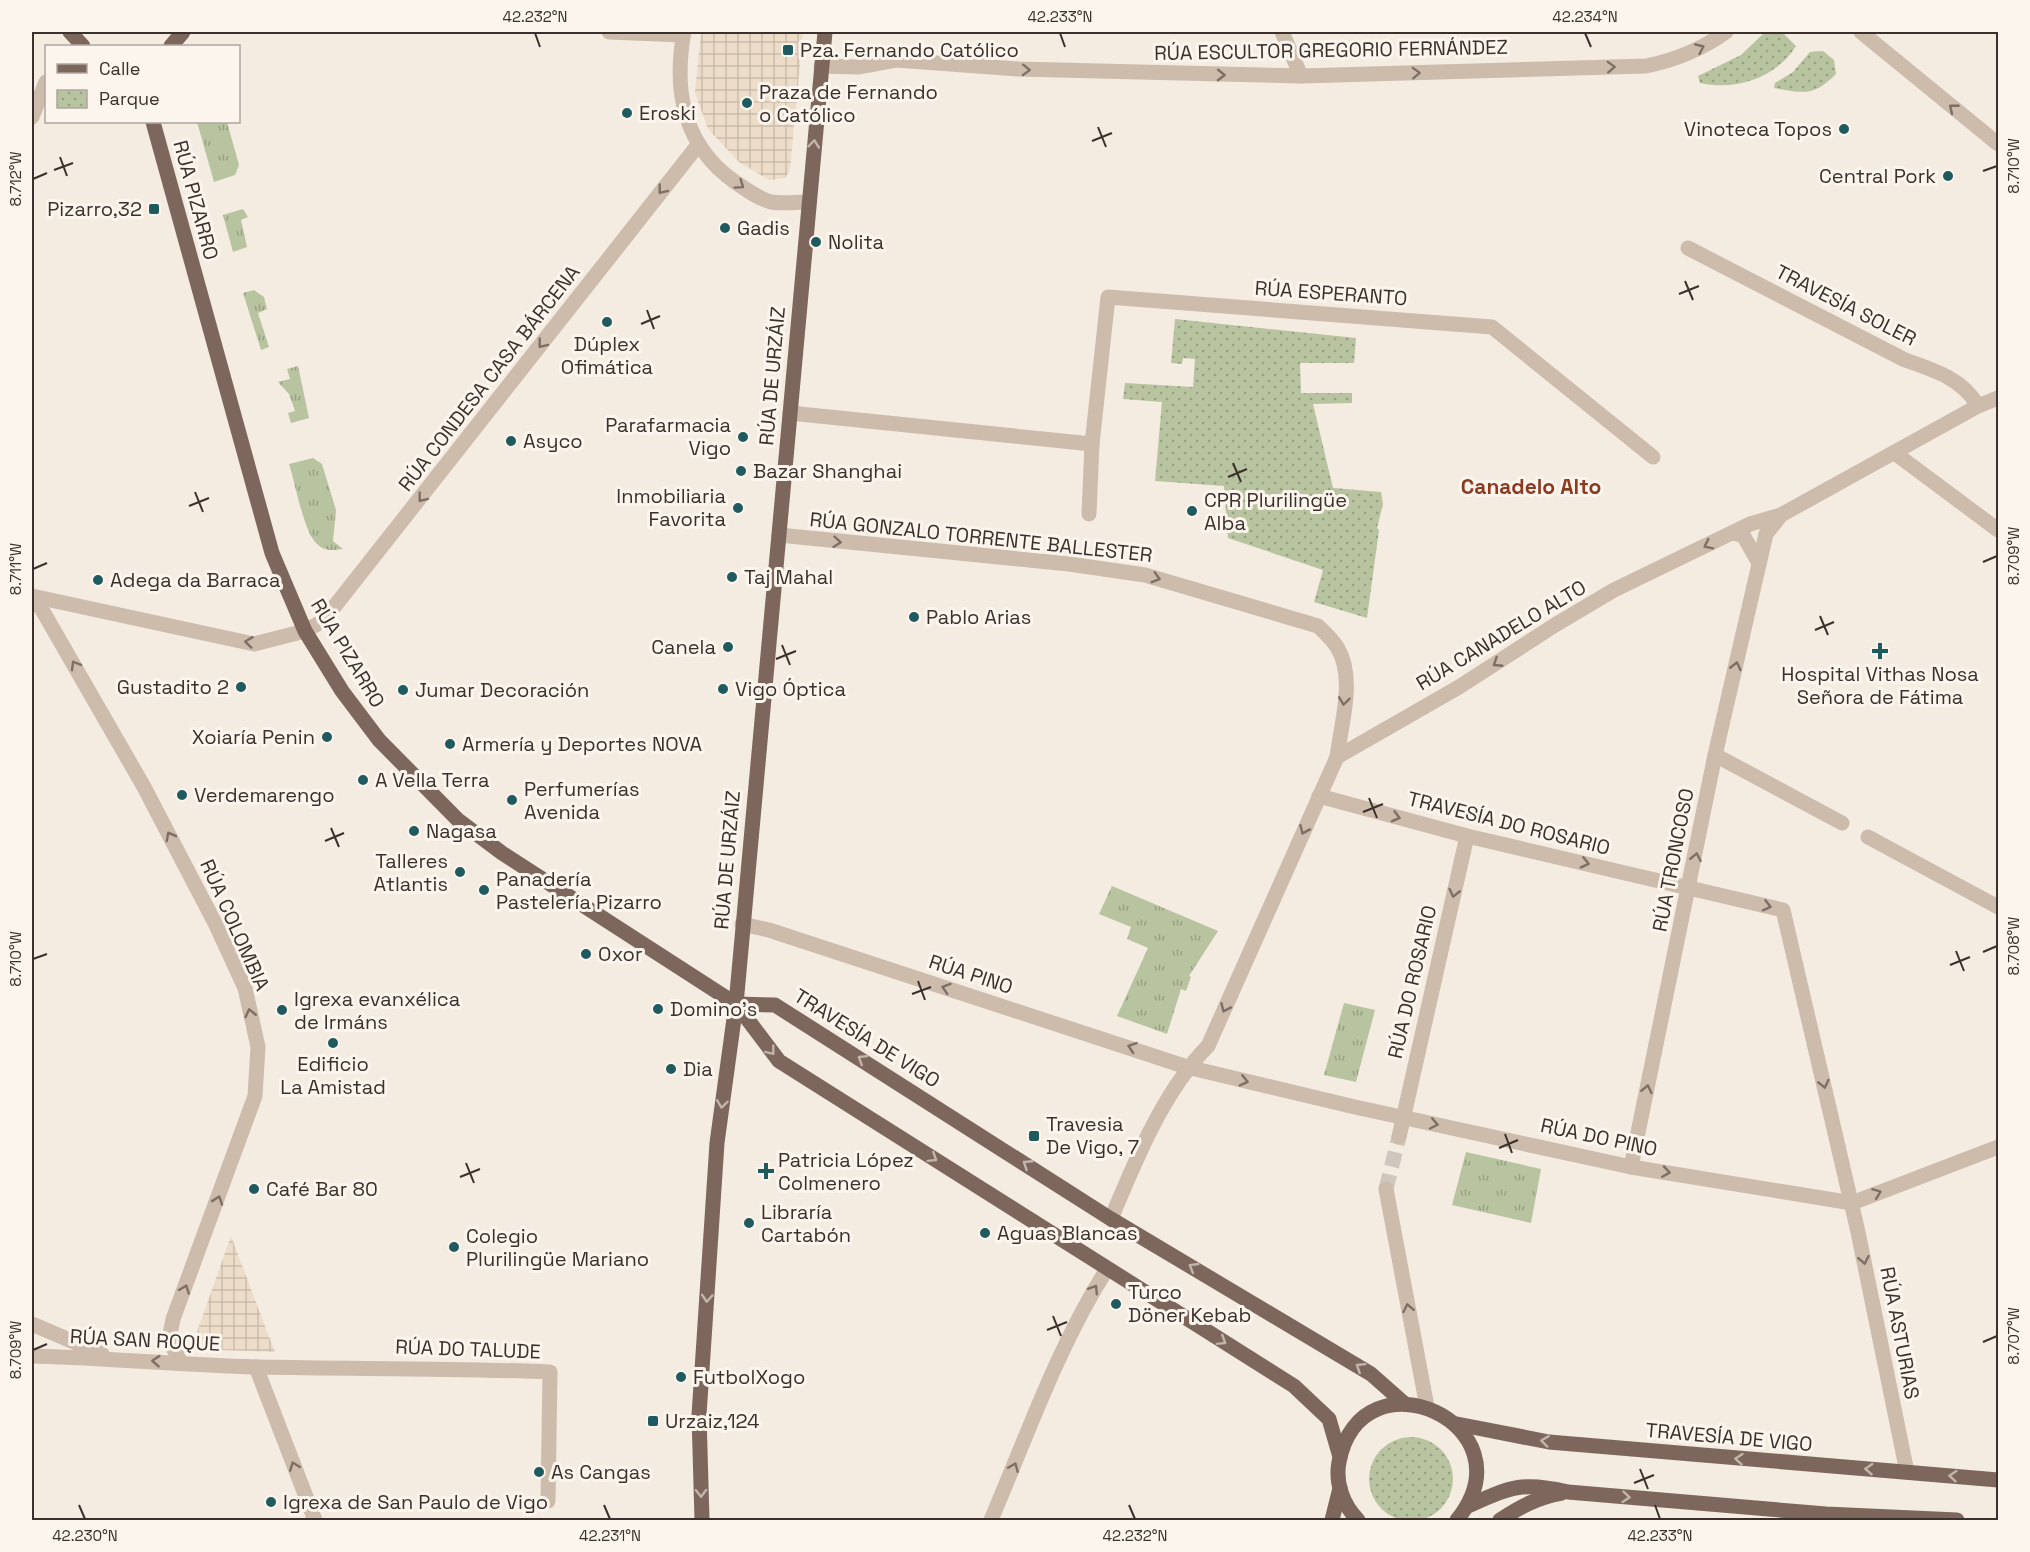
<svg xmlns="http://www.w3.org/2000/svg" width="2030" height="1552" font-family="'Space Grotesk',sans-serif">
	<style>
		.grass { fill: url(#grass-tufts) }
		.park { fill: url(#park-dots) }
		.plaza { fill: url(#plaza-grid) }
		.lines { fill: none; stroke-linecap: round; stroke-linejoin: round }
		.minor-tunnel { stroke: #cfc6bd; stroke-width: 15; stroke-dasharray: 15 8; stroke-linecap: butt }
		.minor { stroke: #cdbbac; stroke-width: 15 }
		.major { stroke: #7d675c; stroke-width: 15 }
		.oneway { stroke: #7d6f65 }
		.oneway2 { stroke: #c2b5ac }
		.ticks { fill: none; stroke: #3b302b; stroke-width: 2 }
		.poi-dot { fill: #1f5a5e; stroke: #fbf5ee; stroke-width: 2 }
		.labels { text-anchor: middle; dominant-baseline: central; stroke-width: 6; stroke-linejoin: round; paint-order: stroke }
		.poi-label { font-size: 20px; fill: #3b302b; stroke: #fbf5ee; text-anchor: start }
		.street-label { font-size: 20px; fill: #3b302b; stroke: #fbf5ee }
		.neighbourhood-label { font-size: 21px; font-weight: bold; fill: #8c3b22; stroke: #fbf5ee }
		.neatline { fill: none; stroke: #3b302b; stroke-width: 2 }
		.ticks-label { font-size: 15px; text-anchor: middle; fill: #3b302b }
	</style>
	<defs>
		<pattern id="grass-tufts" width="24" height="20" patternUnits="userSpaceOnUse" patternTransform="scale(1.5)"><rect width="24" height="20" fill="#b8c4a0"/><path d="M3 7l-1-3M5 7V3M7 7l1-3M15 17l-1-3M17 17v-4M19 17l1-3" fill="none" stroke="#97a083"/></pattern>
		<pattern id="park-dots" width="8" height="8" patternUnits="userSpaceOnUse" patternTransform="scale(1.5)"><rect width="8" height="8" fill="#b8c4a0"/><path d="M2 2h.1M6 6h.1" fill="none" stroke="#97a083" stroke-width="1.8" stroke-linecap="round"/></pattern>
		<pattern id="plaza-grid" width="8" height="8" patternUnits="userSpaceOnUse" patternTransform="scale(1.5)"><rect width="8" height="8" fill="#ecdcc8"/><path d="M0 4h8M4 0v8" fill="none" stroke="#cbbdac"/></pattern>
	</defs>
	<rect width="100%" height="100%" fill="#f4ebe1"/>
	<g class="grass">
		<polygon points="197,122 227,122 239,165 235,175 214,182"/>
		<polygon points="243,209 248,217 241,220 247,247 233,252 223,215"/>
		<polygon points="254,290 264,297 267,309 258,313 269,347 261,350 243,293"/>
		<polygon points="298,366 309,418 291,423 288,413 295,411 289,394 278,382 290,379 287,369"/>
		<path d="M313,458L322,464L336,510L333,541L343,549C333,550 325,552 317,544C304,533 295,482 289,464Z"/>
		<polygon points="1112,886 1218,931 1189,976 1191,977 1186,991 1181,989 1167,1034 1117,1016 1148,948 1127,939 1131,927 1099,914"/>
		<polygon points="1344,1003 1375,1010 1356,1082 1324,1075"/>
		<polygon points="1466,1152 1541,1169 1531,1223 1452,1205"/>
	</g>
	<g class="park">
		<path d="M1765,32H1782L1796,46C1776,78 1736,91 1700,83L1698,76L1741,55Z"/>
		<path d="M1823,51L1834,60L1836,74C1813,97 1805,93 1774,88L1775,83L1793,72L1810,52Z"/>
		<polygon points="1175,319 1356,338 1354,363 1300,363 1301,393 1352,393 1352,403 1313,404 1333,488 1381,492 1383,504 1377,528 1379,530 1367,618 1314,602 1323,570 1228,538 1224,486 1155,481 1162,402 1123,399 1125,383 1193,387 1195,359 1183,358 1182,364 1171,363"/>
		<circle cx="1411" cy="1479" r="42"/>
	</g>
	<g class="plaza">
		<polygon points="701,32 803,32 790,170 785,178 769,180 739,162 708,129 695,93"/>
		<polygon points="231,1236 271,1342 275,1352 191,1349"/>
	</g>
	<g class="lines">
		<polyline class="minor-tunnel" points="1386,1189 1399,1137"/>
		<g class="minor">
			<polyline points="609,32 683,35"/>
			<path d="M684,32C673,91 684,146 735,182C747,190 757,198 771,202C783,204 796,202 808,202"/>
			<polyline points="1282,32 1301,76"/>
			<polyline points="1861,32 1998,144"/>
			<path d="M821,66L858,67L896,60L1018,69L1301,76L1646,66C1676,60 1702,49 1726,32"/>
			<polyline points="32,117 46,82"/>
			<path d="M1688,248L1905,360C1934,370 1963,379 1978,406"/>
			<polyline points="790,413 1092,444"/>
			<polyline points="1896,454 1998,530"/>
			<polyline points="1089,514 1092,444 1108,297 1492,327 1653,457"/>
			<polyline points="1732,533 1743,535 1759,563"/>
			<path d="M779,535L1069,564L1145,575L1318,626C1324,632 1332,639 1337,647C1356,677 1341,724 1337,757"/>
			<polyline points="32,596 254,644 305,631 323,621 698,145"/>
			<polyline points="32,600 41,608 144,787 216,925 245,988 258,1047 255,1096 173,1319 169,1340 181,1363"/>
			<polyline points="1715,755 1842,823"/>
			<polyline points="1319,796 1467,836 1783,910 1858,1232 1907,1472"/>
			<polyline points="1868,837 1998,907"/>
			<polyline points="742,924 769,930 1187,1067 1355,1107 1631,1167 1852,1203 1998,1147"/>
			<polyline points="1399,1137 1467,836"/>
			<polyline points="1631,1167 1715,755 1766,534 1781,515"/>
			<polyline points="1386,1189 1427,1407"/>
			<path d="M1111,1219C1135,1161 1164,1090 1208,1046L1337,757L1459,687L1555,625L1614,590L1750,524L1781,515L1978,406L1998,398"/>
			<polyline points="32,1324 102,1354"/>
			<path d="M32,1356C107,1358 183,1365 259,1367C356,1369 453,1368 550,1372L548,1501"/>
			<polyline points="256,1367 315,1520"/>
			<path d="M991,1520C1027,1436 1058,1346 1107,1269"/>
		</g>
		<g class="major">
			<polyline points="70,32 83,46"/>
			<polyline points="171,46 183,32"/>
			<polyline points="153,122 272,553 305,631 342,691 379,740 458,820 502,853 736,1004 779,1061 1294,1386 1329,1419 1340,1457"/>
			<polyline points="736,1004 775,1005 1111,1219 1371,1374 1405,1404"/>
			<polyline points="1457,1424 1549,1442 1998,1480"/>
			<path d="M1468,1506C1511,1487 1522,1481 1568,1492L1826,1514L1957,1520"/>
			<polyline points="702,1520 699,1415 717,1143 736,1004 825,32"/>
			<polyline points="1332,1520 1340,1488"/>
			<path d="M1358,1520C1343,1505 1335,1483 1339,1462C1361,1347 1534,1424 1457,1520"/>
			<path d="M1500,1520C1520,1507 1538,1497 1562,1493"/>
		</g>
	</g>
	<defs><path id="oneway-chevron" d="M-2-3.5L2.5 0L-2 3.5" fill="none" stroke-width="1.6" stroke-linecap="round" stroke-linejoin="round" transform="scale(1.5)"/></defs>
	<g class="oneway">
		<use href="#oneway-chevron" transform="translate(1700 48) rotate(-24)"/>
		<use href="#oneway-chevron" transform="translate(1611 67) rotate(-2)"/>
		<use href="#oneway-chevron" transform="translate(1026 70) rotate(2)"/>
		<use href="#oneway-chevron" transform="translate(1416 73) rotate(-2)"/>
		<use href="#oneway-chevron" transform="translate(1221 75) rotate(1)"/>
		<use href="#oneway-chevron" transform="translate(1953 108) rotate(-141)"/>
		<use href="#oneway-chevron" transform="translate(740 185) rotate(35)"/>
		<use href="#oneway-chevron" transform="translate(662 190) rotate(128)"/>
		<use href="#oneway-chevron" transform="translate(542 344) rotate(128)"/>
		<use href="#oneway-chevron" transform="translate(422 498) rotate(128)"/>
		<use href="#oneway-chevron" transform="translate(837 542) rotate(5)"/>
		<use href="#oneway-chevron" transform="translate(1708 545) rotate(154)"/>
		<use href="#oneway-chevron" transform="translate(1156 578) rotate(16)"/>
		<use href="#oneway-chevron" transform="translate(249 642) rotate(-173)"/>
		<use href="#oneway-chevron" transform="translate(1497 663) rotate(147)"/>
		<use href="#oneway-chevron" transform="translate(75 665) rotate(-120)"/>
		<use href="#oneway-chevron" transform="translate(1736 666) rotate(-77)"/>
		<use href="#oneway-chevron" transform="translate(1344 701) rotate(97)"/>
		<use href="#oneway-chevron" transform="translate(1396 817) rotate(15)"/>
		<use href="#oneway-chevron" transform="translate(1304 830) rotate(114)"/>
		<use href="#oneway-chevron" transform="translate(170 836) rotate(-118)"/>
		<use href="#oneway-chevron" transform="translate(1696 857) rotate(-79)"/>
		<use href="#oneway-chevron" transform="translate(1585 863) rotate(13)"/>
		<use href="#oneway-chevron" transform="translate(1454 893) rotate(103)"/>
		<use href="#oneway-chevron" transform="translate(1767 906) rotate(14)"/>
		<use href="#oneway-chevron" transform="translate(946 988) rotate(-162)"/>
		<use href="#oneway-chevron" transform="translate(1225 1008) rotate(114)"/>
		<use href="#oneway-chevron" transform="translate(250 1013) rotate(-103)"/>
		<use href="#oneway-chevron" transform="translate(1132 1047) rotate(-161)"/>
		<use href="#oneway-chevron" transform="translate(1244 1081) rotate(13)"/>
		<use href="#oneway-chevron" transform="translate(1824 1084) rotate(77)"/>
		<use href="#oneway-chevron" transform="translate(1647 1089) rotate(-78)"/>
		<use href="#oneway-chevron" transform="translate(1434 1124) rotate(12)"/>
		<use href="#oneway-chevron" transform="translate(1666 1172) rotate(9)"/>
		<use href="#oneway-chevron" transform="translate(1877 1193) rotate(-21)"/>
		<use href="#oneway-chevron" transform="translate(218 1200) rotate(-71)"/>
		<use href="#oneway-chevron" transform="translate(1864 1260) rotate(79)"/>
		<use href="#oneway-chevron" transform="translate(185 1289) rotate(-69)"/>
		<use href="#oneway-chevron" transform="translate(1094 1289) rotate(-58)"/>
		<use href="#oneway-chevron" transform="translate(1408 1308) rotate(-101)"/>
		<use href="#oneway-chevron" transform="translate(156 1361) rotate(-176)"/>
		<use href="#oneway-chevron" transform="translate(294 1466) rotate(-111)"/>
		<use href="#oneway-chevron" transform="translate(1014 1467) rotate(-67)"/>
	</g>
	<g class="oneway2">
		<use href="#oneway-chevron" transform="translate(814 144) rotate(-84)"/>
		<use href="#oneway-chevron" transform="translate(771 1051) rotate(52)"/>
		<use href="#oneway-chevron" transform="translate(862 1059) rotate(-148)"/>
		<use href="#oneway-chevron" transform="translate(722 1104) rotate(98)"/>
		<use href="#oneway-chevron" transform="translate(933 1158) rotate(32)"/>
		<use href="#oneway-chevron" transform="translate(1027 1164) rotate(-147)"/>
		<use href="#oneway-chevron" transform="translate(1193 1267) rotate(-149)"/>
		<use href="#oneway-chevron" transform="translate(707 1298) rotate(94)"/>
		<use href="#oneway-chevron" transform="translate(1222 1341) rotate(32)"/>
		<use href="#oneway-chevron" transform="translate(1360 1367) rotate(-148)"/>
		<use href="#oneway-chevron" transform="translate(1545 1441) rotate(-173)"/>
		<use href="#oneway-chevron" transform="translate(1739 1459) rotate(-175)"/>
		<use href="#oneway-chevron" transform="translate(1869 1469) rotate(-176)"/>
		<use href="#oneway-chevron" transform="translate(1953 1476) rotate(-175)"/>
		<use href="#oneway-chevron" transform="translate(701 1493) rotate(89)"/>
		<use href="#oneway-chevron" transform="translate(1626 1497) rotate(5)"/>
	</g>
	<path class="ticks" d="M535,33L540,47M1060,33L1065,47M1585,33L1591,47M1098,127L1106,147M1092,141L1112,133M60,157L67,176M54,170L73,163M1983,171L1997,166M33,179L47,173M1685,281L1693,300M1679,294L1699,286M647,310L654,329M641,324L660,316M1233,463L1241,482M1228,477L1247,469M195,492L203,512M189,506L209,498M1983,562L1997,556M33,569L47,563M1820,616L1828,635M1815,630L1834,622M782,645L790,665M776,659L796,651M1369,798L1377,818M1363,812L1383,804M331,828L339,847M325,841L344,833M1956,951L1964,971M1983,952L1997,946M33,959L47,954M1950,965L1970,957M918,981L925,1000M912,994L931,987M1505,1134L1512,1153M1499,1148L1518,1140M466,1163L474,1183M460,1177L480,1169M1053,1316L1061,1336M1047,1330L1067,1322M1983,1342L1997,1336M33,1350L47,1344M1640,1469L1648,1489M1634,1483L1654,1475M79,1505L85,1519M604,1505L610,1519M1129,1505L1135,1519M1655,1505L1660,1519"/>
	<g class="poi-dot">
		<rect x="782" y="44" width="12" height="12" rx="3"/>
		<circle cx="747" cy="103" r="6"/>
		<circle cx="627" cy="113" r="6"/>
		<circle cx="1844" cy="129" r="6"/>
		<circle cx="1948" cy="176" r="6"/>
		<rect x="148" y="203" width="12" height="12" rx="3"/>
		<circle cx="725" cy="228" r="6"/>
		<circle cx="816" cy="242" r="6"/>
		<circle cx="607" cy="322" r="6"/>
		<circle cx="743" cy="437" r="6"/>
		<circle cx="511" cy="441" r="6"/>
		<circle cx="741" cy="471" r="6"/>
		<circle cx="738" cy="508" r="6"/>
		<circle cx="1192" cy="511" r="6"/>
		<circle cx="732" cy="577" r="6"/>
		<circle cx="98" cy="580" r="6"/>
		<circle cx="914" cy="617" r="6"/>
		<circle cx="728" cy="647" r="6"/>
		<path d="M1877 642h6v6h6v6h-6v6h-6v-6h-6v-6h6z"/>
		<circle cx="241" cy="687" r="6"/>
		<circle cx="723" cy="689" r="6"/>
		<circle cx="403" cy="690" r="6"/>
		<circle cx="327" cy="737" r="6"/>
		<circle cx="450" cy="744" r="6"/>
		<circle cx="363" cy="780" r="6"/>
		<circle cx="182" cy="795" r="6"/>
		<circle cx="512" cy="800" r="6"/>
		<circle cx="414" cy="831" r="6"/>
		<circle cx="460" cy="872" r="6"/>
		<circle cx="484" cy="890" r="6"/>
		<circle cx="586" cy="954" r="6"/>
		<circle cx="658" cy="1009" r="6"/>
		<circle cx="282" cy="1010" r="6"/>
		<circle cx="333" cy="1043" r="6"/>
		<circle cx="671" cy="1069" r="6"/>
		<rect x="1028" y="1130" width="12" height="12" rx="3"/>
		<path d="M763 1162h6v6h6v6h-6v6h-6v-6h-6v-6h6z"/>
		<circle cx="254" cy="1189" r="6"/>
		<circle cx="749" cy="1223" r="6"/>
		<circle cx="985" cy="1233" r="6"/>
		<circle cx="454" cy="1247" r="6"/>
		<circle cx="1116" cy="1304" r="6"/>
		<circle cx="681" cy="1377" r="6"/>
		<rect x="647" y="1415" width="12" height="12" rx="3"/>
		<circle cx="539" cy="1472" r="6"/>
		<circle cx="271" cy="1502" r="6"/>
	</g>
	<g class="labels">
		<g class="poi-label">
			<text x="800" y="50">Pza. Fernando Católico</text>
			<text x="759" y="92">Praza de Fernando<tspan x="759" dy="23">o Católico</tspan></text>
			<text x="639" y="113">Eroski</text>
			<text x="1832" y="129" text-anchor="end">Vinoteca Topos</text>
			<text x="1936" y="176" text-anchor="end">Central Pork</text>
			<text x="142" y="209" text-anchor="end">Pizarro,32</text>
			<text x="737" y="228">Gadis</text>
			<text x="828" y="242">Nolita</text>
			<text x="607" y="344" text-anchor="middle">Dúplex<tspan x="607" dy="23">Ofimática</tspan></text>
			<text x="731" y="425" text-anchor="end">Parafarmacia<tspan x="731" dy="23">Vigo</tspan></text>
			<text x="523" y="441">Asyco</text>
			<text x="753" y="471">Bazar Shanghai</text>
			<text x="726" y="496" text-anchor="end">Inmobiliaria<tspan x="726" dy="23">Favorita</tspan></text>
			<text x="1204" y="500">CPR Plurilingüe<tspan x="1204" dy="23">Alba</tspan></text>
			<text x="744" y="577">Taj Mahal</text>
			<text x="110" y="580">Adega da Barraca</text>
			<text x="926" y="617">Pablo Arias</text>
			<text x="716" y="647" text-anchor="end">Canela</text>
			<text x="1880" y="674" text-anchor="middle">Hospital Vithas Nosa<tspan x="1880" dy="23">Señora de Fátima</tspan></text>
			<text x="229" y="687" text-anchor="end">Gustadito 2</text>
			<text x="735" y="689">Vigo Óptica</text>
			<text x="415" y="690">Jumar Decoración</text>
			<text x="315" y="737" text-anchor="end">Xoiaría Penin</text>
			<text x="462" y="744">Armería y Deportes NOVA</text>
			<text x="375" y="780">A Vella Terra</text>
			<text x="524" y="789">Perfumerías<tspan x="524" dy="23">Avenida</tspan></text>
			<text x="194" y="795">Verdemarengo</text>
			<text x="426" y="831">Nagasa</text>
			<text x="448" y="861" text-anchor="end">Talleres<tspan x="448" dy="23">Atlantis</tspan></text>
			<text x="496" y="879">Panadería<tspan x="496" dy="23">Pastelería Pizarro</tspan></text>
			<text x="598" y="954">Oxor</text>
			<text x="294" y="999">Igrexa evanxélica<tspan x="294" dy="23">de Irmáns</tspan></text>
			<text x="670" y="1009">Domino's</text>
			<text x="333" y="1064" text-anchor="middle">Edificio<tspan x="333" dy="23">La Amistad</tspan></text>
			<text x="683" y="1069">Dia</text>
			<text x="1046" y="1124">Travesia<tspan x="1046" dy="23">De Vigo, 7</tspan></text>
			<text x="778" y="1160">Patricia López<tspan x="778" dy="23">Colmenero</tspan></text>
			<text x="266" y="1189">Café Bar 80</text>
			<text x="761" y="1212">Libraría<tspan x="761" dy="23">Cartabón</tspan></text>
			<text x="997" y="1233">Aguas Blancas</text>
			<text x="466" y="1236">Colegio<tspan x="466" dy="23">Plurilingüe Mariano</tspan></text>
			<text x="1128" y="1292">Turco<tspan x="1128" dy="23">Döner Kebab</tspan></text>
			<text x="693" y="1377">FutbolXogo</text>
			<text x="665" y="1421">Urzaiz,124</text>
			<text x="551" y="1472">As Cangas</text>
			<text x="283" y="1502">Igrexa de San Paulo de Vigo</text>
		</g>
		<g class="street-label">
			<text transform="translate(1331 50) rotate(-1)">RÚA ESCULTOR GREGORIO FERNÁNDEZ</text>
			<text transform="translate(196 200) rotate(75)">RÚA PIZARRO</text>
			<text transform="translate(1331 293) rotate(4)">RÚA ESPERANTO</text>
			<text transform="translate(1846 305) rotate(27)">TRAVESÍA SOLER</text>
			<text transform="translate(772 376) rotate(-85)">RÚA DE URZÁIZ</text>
			<text transform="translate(489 378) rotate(-52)">RÚA CONDESA CASA BÁRCENA</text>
			<text transform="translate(981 537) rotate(6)">RÚA GONZALO TORRENTE BALLESTER</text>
			<text transform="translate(1501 635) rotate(-31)">RÚA CANADELO ALTO</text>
			<text transform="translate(348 653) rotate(59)">RÚA PIZARRO</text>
			<text transform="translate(1509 823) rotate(14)">TRAVESÍA DO ROSARIO</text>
			<text transform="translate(727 860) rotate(-85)">RÚA DE URZÁIZ</text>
			<text transform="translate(1673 860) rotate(-79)">RÚA TRONCOSO</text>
			<text transform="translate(235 925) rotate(66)">RÚA COLOMBIA</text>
			<text transform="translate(971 974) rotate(18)">RÚA PINO</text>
			<text transform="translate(1412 982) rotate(-77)">RÚA DO ROSARIO</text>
			<text transform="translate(867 1038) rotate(32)">TRAVESÍA DE VIGO</text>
			<text transform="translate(1599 1137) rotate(12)">RÚA DO PINO</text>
			<text transform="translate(1900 1333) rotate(79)">RÚA ASTURIAS</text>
			<text transform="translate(145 1340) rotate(3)">RÚA SAN ROQUE</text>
			<text transform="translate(468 1349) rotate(2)">RÚA DO TALUDE</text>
			<text transform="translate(1729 1437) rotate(5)">TRAVESÍA DE VIGO</text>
		</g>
		<g class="neighbourhood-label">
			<text x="1531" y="486">Canadelo Alto</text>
		</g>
	</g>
	<rect width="2030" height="1552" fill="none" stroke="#fbf5ee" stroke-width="66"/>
	<rect x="45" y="45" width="195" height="78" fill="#fbf5ee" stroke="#aea6a0" stroke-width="1.5"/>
	<rect x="57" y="64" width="30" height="9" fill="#7d675c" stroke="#aea6a0" stroke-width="1.5"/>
	<text x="99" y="75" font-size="18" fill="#3b302b">Calle</text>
	<rect x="57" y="90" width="30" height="18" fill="url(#park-dots)" stroke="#aea6a0" stroke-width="1.5"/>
	<text x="99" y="105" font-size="18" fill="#3b302b">Parque</text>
	<rect x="33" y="33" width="1964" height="1486" class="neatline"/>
	<g class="ticks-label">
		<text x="535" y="22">42.232°N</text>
		<text x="1060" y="22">42.233°N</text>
		<text x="1585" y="22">42.234°N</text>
		<text transform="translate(2014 166) rotate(-90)" y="5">8.710°W</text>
		<text transform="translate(16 179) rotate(-90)" y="5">8.712°W</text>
		<text transform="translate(2014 556) rotate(-90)" y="5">8.709°W</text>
		<text transform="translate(16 569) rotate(-90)" y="5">8.711°W</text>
		<text transform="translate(2014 946) rotate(-90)" y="5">8.708°W</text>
		<text transform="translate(16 959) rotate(-90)" y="5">8.710°W</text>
		<text transform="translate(2014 1336) rotate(-90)" y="5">8.707°W</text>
		<text transform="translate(16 1350) rotate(-90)" y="5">8.709°W</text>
		<text x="85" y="1541">42.230°N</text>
		<text x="610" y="1541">42.231°N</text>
		<text x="1135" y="1541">42.232°N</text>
		<text x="1660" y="1541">42.233°N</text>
	</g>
</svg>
